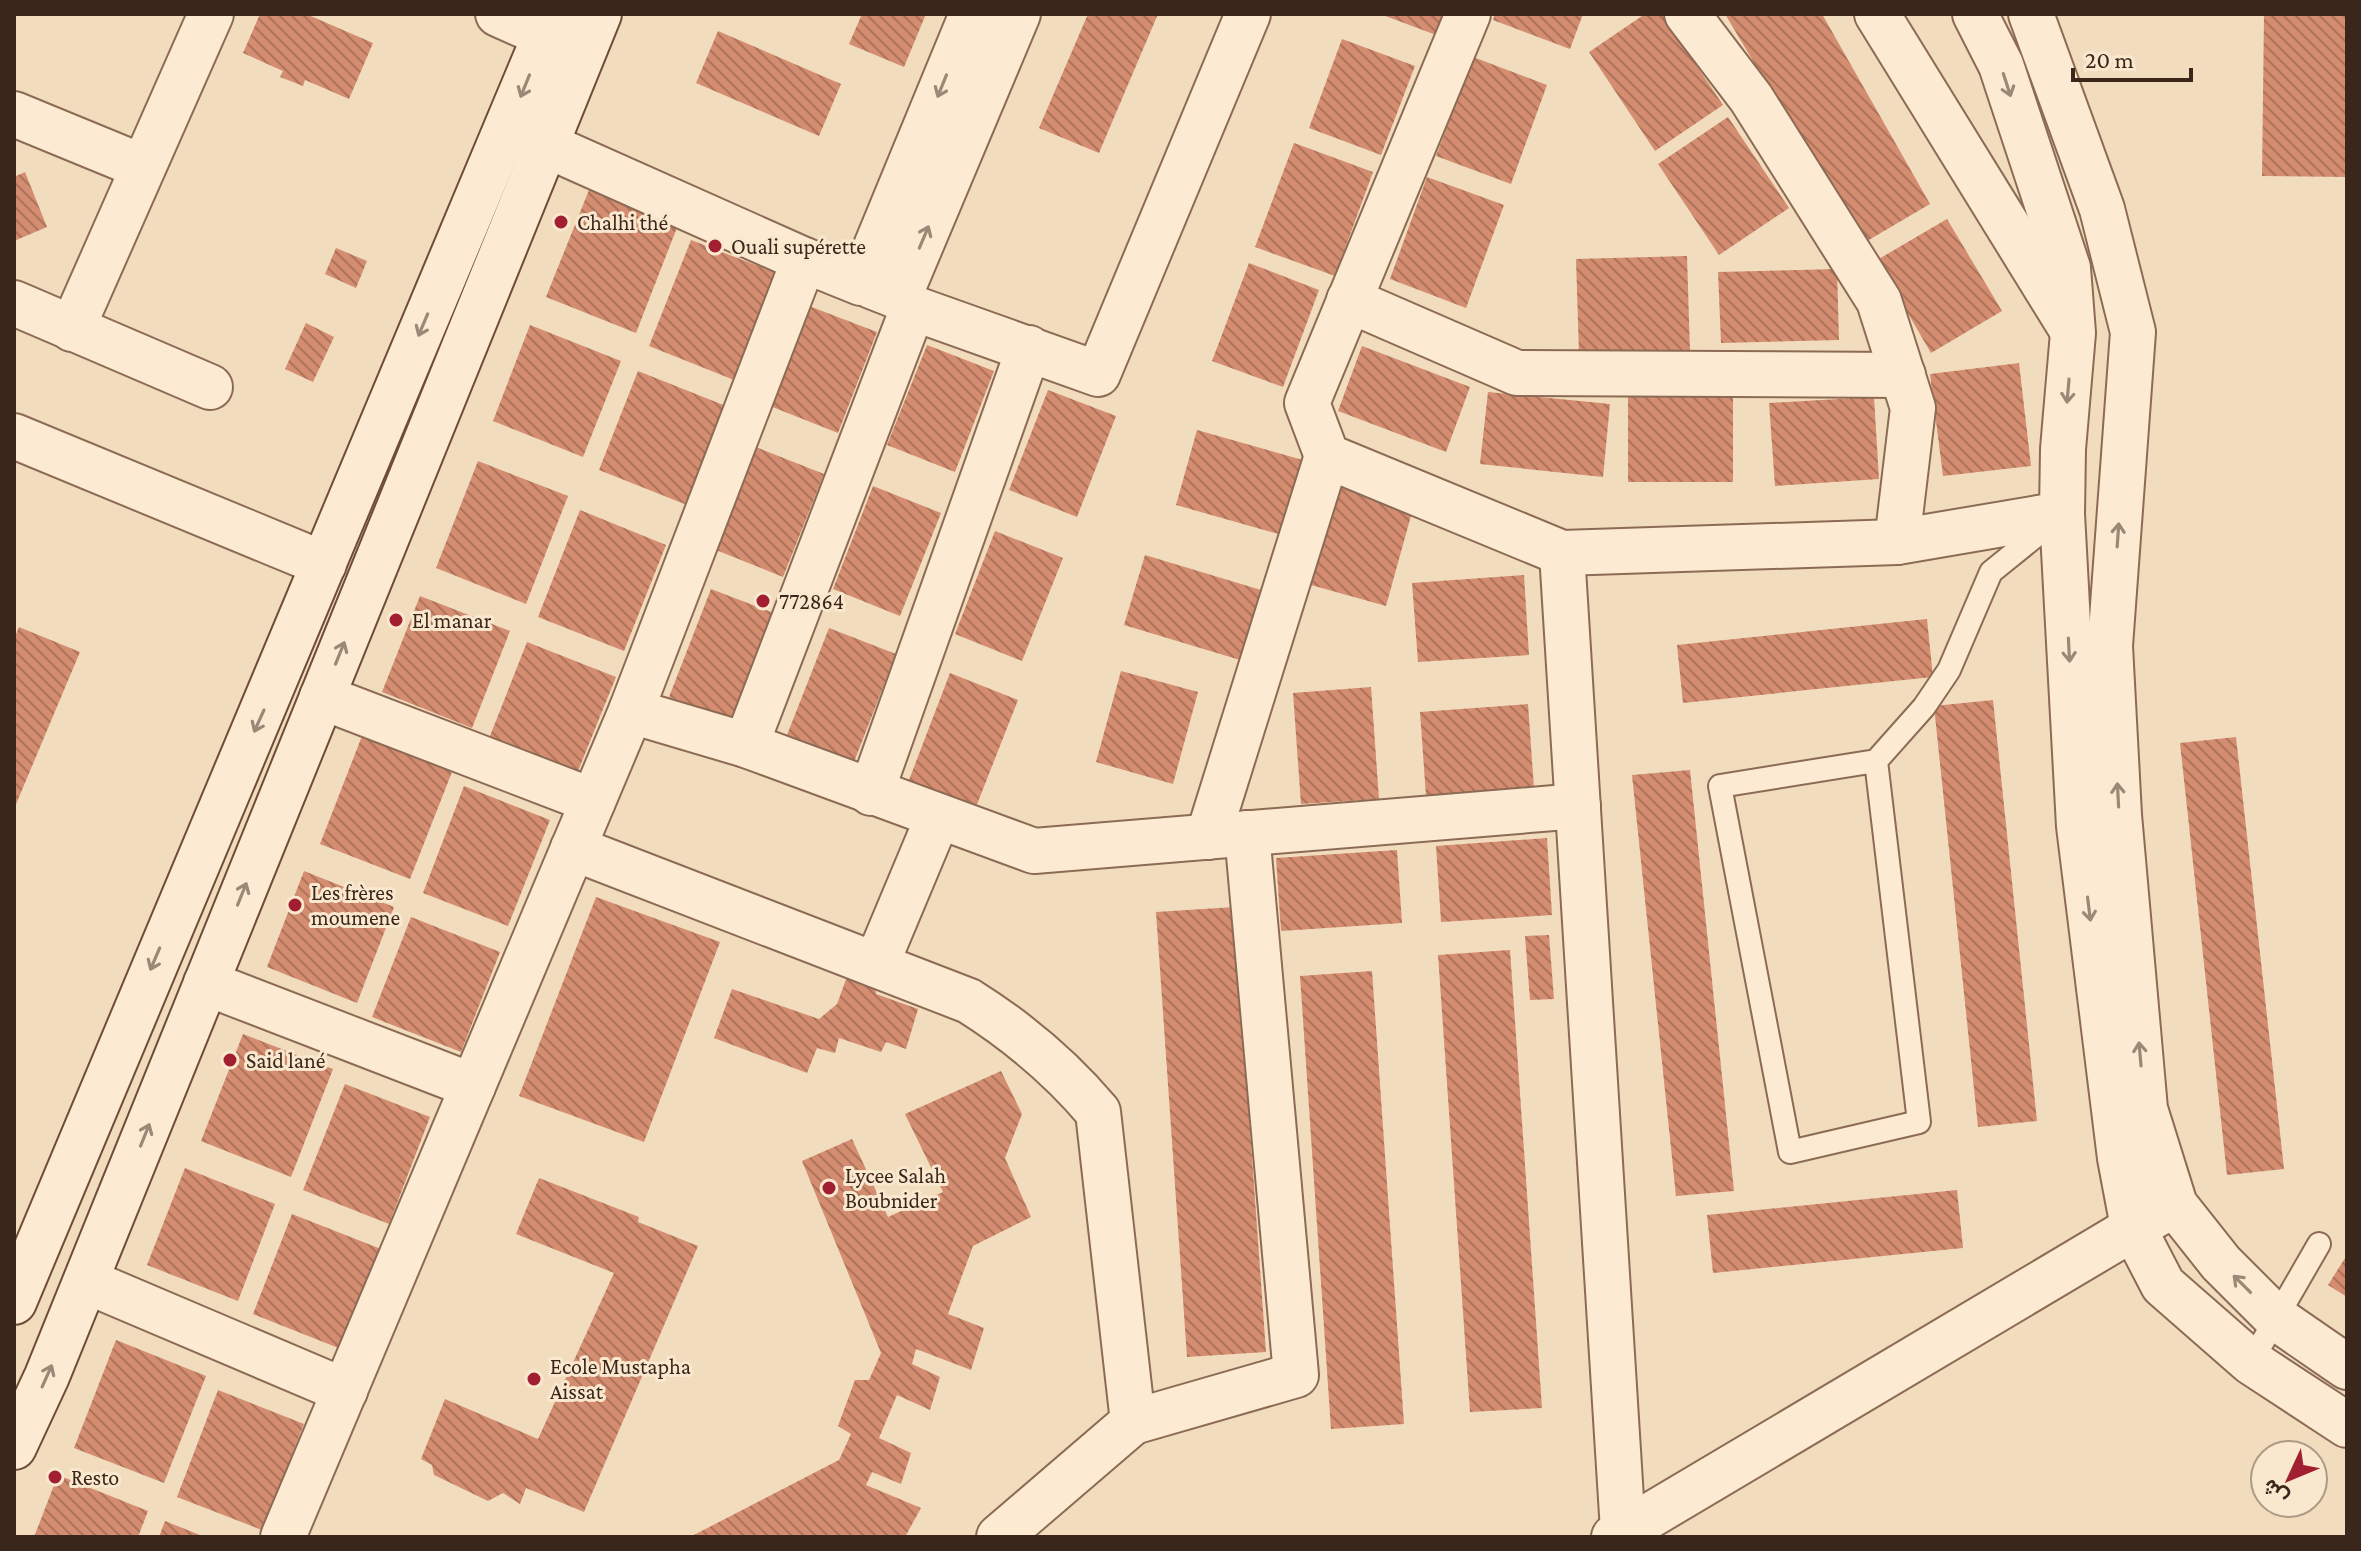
<svg xmlns="http://www.w3.org/2000/svg" width="2361" height="1551" font-family="'Crimson Pro',Vazirmatn,serif">
	<style>
		.building { fill: url(#building-back-hatch) }
		.lines { fill: none; stroke-linecap: round; stroke-linejoin: round }
		.service-casing { stroke: #8c6b55; stroke-width: 26 }
		.minor-casing { stroke: #8c6b55; stroke-width: 48 }
		.secondary-casing { stroke: #6e4c38; stroke-width: 48 }
		.service { stroke: #fcead2; stroke-width: 22 }
		.minor { stroke: #fcead2; stroke-width: 44 }
		.secondary { stroke: #fcead2; stroke-width: 44 }
		.oneway { stroke: #9b8876 }
		.poi-dot { fill: #a11f30; stroke: #f9e7ce; stroke-width: 3 }
		.labels { text-anchor: middle; dominant-baseline: central; stroke-width: 6; stroke-linejoin: round; paint-order: stroke }
		.poi-label { font-size: 22px; fill: #3a261b; stroke: #f9e7ce; text-anchor: start }
	</style>
	<defs>
		<pattern id="building-back-hatch" width="6" height="6" patternUnits="userSpaceOnUse" patternTransform="scale(2)"><rect width="6" height="6" fill="#d48d70"/><path d="M-1 5l2 2M0 0l6 6M5-1l2 2" fill="none" stroke="#ad735b"/></pattern>
	</defs>
	<rect width="100%" height="100%" fill="#f2dcbe"/>
	<g class="building">
		<polygon points="260,14 306,14 373,43 349,99 305,80 303,86 280,77 283,71 243,53"/>
		<polygon points="862,14 926,14 904,67 849,44"/>
		<polygon points="1088,14 1158,14 1099,153 1039,128"/>
		<polygon points="1380,14 1444,14 1436,35"/>
		<polygon points="1495,14 1583,14 1570,49 1493,20"/>
		<polygon points="1645,14 1662,14 1723,105 1655,151 1589,52"/>
		<polygon points="1725,14 1822,14 1930,204 1862,244"/>
		<polygon points="2264,14 2347,14 2347,177 2262,176"/>
		<polygon points="718,31 841,84 819,136 696,83"/>
		<polygon points="1342,39 1415,66 1381,155 1309,128"/>
		<polygon points="1473,57 1547,85 1511,184 1436,156"/>
		<polygon points="1728,117 1789,208 1719,255 1658,164"/>
		<polygon points="1294,143 1373,172 1335,276 1255,247"/>
		<polygon points="25,172 47,227 14,241 14,177"/>
		<polygon points="1427,177 1504,205 1466,308 1390,279"/>
		<polygon points="589,190 678,225 636,333 546,297"/>
		<polygon points="1947,219 2002,311 1931,353 1877,260"/>
		<polygon points="691,240 776,273 734,380 649,346"/>
		<polygon points="336,248 367,261 356,288 325,274"/>
		<polygon points="1687,256 1690,351 1579,354 1576,259"/>
		<polygon points="1249,263 1319,290 1283,387 1212,361"/>
		<polygon points="1837,269 1839,340 1721,343 1718,272"/>
		<polygon points="809,306 877,332 838,433 770,406"/>
		<polygon points="306,323 334,337 313,382 285,369"/>
		<polygon points="530,325 621,361 583,457 493,421"/>
		<polygon points="927,345 994,371 955,472 887,445"/>
		<polygon points="1362,346 1470,387 1446,452 1338,411"/>
		<polygon points="2019,363 2031,466 1943,476 1930,374"/>
		<polygon points="638,371 726,406 687,505 599,470"/>
		<polygon points="1048,390 1116,416 1077,517 1009,490"/>
		<polygon points="1488,392 1610,404 1603,477 1480,464"/>
		<rect x="1628" y="397" width="105" height="85"/>
		<polygon points="1874,397 1879,479 1775,486 1769,403"/>
		<polygon points="1197,430 1310,462 1289,537 1176,505"/>
		<polygon points="756,447 824,474 783,577 716,550"/>
		<polygon points="478,461 568,496 526,604 436,568"/>
		<polygon points="1339,485 1414,505 1386,606 1311,585"/>
		<polygon points="873,486 941,513 900,616 833,589"/>
		<polygon points="580,510 666,545 624,651 538,617"/>
		<polygon points="995,531 1063,558 1022,661 955,634"/>
		<polygon points="1145,555 1271,593 1250,663 1124,625"/>
		<polygon points="1524,575 1529,655 1418,662 1412,583"/>
		<polygon points="711,589 779,615 737,723 669,697"/>
		<polygon points="420,596 510,631 472,728 382,692"/>
		<polygon points="1927,619 1933,677 1683,703 1677,645"/>
		<polygon points="19,627 80,652 14,809 14,639"/>
		<polygon points="829,628 896,654 854,762 787,735"/>
		<polygon points="527,642 616,677 576,776 488,741"/>
		<polygon points="1121,671 1198,692 1173,784 1096,762"/>
		<polygon points="950,673 1018,700 976,807 909,780"/>
		<polygon points="1371,687 1379,799 1301,804 1293,693"/>
		<polygon points="1993,700 2037,1121 1978,1127 1934,706"/>
		<polygon points="1528,704 1534,789 1426,796 1420,712"/>
		<polygon points="362,736 452,772 410,879 320,844"/>
		<polygon points="2236,737 2284,1169 2227,1175 2180,743"/>
		<polygon points="1690,770 1734,1191 1676,1196 1632,775"/>
		<polygon points="464,786 550,820 508,926 423,893"/>
		<polygon points="1547,838 1552,915 1441,922 1436,846"/>
		<polygon points="1397,850 1402,923 1281,931 1276,858"/>
		<polygon points="304,871 394,907 357,1003 267,967"/>
		<polygon points="596,897 720,942 644,1142 519,1096"/>
		<polygon points="1234,907 1266,1352 1187,1357 1156,912"/>
		<polygon points="411,917 500,952 461,1052 372,1017"/>
		<polygon points="1549,935 1554,999 1530,1000 1525,936"/>
		<polygon points="1510,950 1542,1408 1470,1412 1438,955"/>
		<polygon points="1372,971 1404,1424 1331,1429 1300,976"/>
		<polygon points="848,974 875,985 876,994 918,1009 906,1049 886,1042 881,1052 839,1038 835,1053 817,1048 807,1073 714,1038 732,989 819,1019 837,1004"/>
		<polygon points="243,1034 333,1069 291,1177 201,1141"/>
		<polygon points="1001,1071 1022,1114 1005,1158 1031,1217 973,1246 948,1314 984,1328 971,1370 916,1349 912,1364 940,1377 930,1410 897,1395 879,1438 911,1453 901,1484 872,1472 866,1485 921,1508 905,1537 690,1537 839,1460 851,1434 838,1426 855,1380 869,1380 881,1353 802,1161 852,1139 888,1217 943,1192 905,1114"/>
		<polygon points="345,1084 430,1117 389,1224 303,1190"/>
		<polygon points="185,1168 275,1204 238,1301 147,1265"/>
		<polygon points="539,1178 639,1217 638,1222 698,1246 584,1512 526,1488 520,1504 503,1493 488,1501 434,1475 432,1465 421,1459 445,1399 538,1439 614,1273 516,1234"/>
		<polygon points="1957,1190 1963,1248 1713,1273 1707,1215"/>
		<polygon points="292,1214 381,1249 341,1349 253,1314"/>
		<polygon points="2347,1255 2347,1297 2328,1285"/>
		<polygon points="116,1340 206,1376 164,1483 74,1448"/>
		<polygon points="218,1390 304,1424 262,1530 177,1497"/>
		<polygon points="58,1475 148,1511 138,1537 34,1537"/>
		<polygon points="165,1521 205,1537 159,1537"/>
	</g>
	<g class="lines">
		<g class="service-casing">
			<g id="service">
				<polyline points="1876,761 1919,1122 1790,1152 1720,786 1876,761 1924,707 1949,670 1991,572 2049,525"/>
				<polyline points="2251,1362 2319,1244"/>
			</g>
		</g>
		<g class="minor-casing">
			<g id="minor">
				<polyline points="498,14 545,35"/>
				<polyline points="1468,14 1307,403 1327,456 1562,553"/>
				<polyline points="1687,14 1751,98 1879,301 1913,408 1897,542"/>
				<polyline points="1877,14 2069,325"/>
				<polyline points="1975,14 2001,65 2068,268 2073,333 2063,449 2062,514 2079,826 2120,1158 2133,1227 2163,1285 2251,1362 2347,1425"/>
				<polyline points="2031,14 2102,209 2133,332 2110,646 2119,815 2145,1109 2175,1205 2221,1263 2276,1318 2347,1367"/>
				<polyline points="14,114 143,167"/>
				<polyline points="546,145 804,260 631,711 746,745 1034,851 1578,806"/>
				<polyline points="804,260 861,283 972,14"/>
				<polyline points="871,286 899,297 1018,14"/>
				<polyline points="899,297 913,308 1098,374 1248,14"/>
				<polyline points="1349,300 1517,373 1903,375"/>
				<polyline points="14,303 210,387"/>
				<polyline points="72,329 211,14"/>
				<polyline points="14,436 324,564"/>
				<polyline points="322,697 593,801"/>
				<polyline points="746,745 913,308"/>
				<polyline points="871,793 1029,348"/>
				<polyline points="1208,837 1327,456"/>
				<path d="M573,848L969,1001C1018,1032 1061,1068 1098,1112L1133,1422L999,1537"/>
				<polyline points="876,965 938,817"/>
				<polyline points="206,983 473,1086"/>
				<polyline points="86,1281 345,1391"/>
				<polyline points="1133,1422 1296,1375 1247,833"/>
				<polyline points="1623,1531 1562,553 1897,542 2062,514"/>
				<polyline points="283,1537 631,711"/>
				<polyline points="1614,1537 2159,1213"/>
			</g>
		</g>
		<g class="secondary-casing">
			<g id="secondary">
				<polyline points="14,1302 554,14"/>
				<polyline points="14,1447 47,1376 599,14"/>
			</g>
		</g>
		<use href="#service" class="service"/>
		<use href="#minor" class="minor"/>
		<use href="#secondary" class="secondary"/>
	</g>
	<defs><path id="oneway-shaft" d="M-6 0H5M1.5-3L5.5 0L1.5 3" fill="none" stroke-width="1.6" stroke-linecap="round" stroke-linejoin="round" transform="scale(2)"/></defs>
	<g class="oneway">
		<use href="#oneway-shaft" transform="translate(2007 85) rotate(72)"/>
		<use href="#oneway-shaft" transform="translate(525 86) rotate(112)"/>
		<use href="#oneway-shaft" transform="translate(942 86) rotate(112)"/>
		<use href="#oneway-shaft" transform="translate(924 237) rotate(-67)"/>
		<use href="#oneway-shaft" transform="translate(423 325) rotate(113)"/>
		<use href="#oneway-shaft" transform="translate(2068 391) rotate(95)"/>
		<use href="#oneway-shaft" transform="translate(2118 535) rotate(-86)"/>
		<use href="#oneway-shaft" transform="translate(2069 650) rotate(87)"/>
		<use href="#oneway-shaft" transform="translate(340 653) rotate(-68)"/>
		<use href="#oneway-shaft" transform="translate(259 721) rotate(114)"/>
		<use href="#oneway-shaft" transform="translate(2118 795) rotate(-93)"/>
		<use href="#oneway-shaft" transform="translate(242 894) rotate(-68)"/>
		<use href="#oneway-shaft" transform="translate(2089 909) rotate(83)"/>
		<use href="#oneway-shaft" transform="translate(155 959) rotate(113)"/>
		<use href="#oneway-shaft" transform="translate(2140 1054) rotate(-95)"/>
		<use href="#oneway-shaft" transform="translate(145 1135) rotate(-68)"/>
		<use href="#oneway-shaft" transform="translate(2242 1284) rotate(-135)"/>
		<use href="#oneway-shaft" transform="translate(47 1376) rotate(-66)"/>
	</g>
	<g class="poi-dot">
		<circle cx="561" cy="222" r="8"/>
		<circle cx="715" cy="246" r="8"/>
		<circle cx="763" cy="601" r="8"/>
		<circle cx="396" cy="620" r="8"/>
		<circle cx="295" cy="905" r="8"/>
		<circle cx="230" cy="1060" r="8"/>
		<circle cx="829" cy="1188" r="8"/>
		<circle cx="534" cy="1379" r="8"/>
		<circle cx="55" cy="1477" r="8"/>
	</g>
	<g class="labels">
		<g class="poi-label">
			<text x="577" y="222">Chalhi thé</text>
			<text x="731" y="246">Ouali supérette</text>
			<text x="779" y="601">772864</text>
			<text x="412" y="620">El manar</text>
			<text x="311" y="892">Les frères<tspan x="311" dy="25">moumene</tspan></text>
			<text x="246" y="1060">Said lané</text>
			<text x="845" y="1175">Lycee Salah<tspan x="845" dy="25">Boubnider</tspan></text>
			<text x="550" y="1366">Ecole Mustapha<tspan x="550" dy="25">Aissat</tspan></text>
			<text x="71" y="1477">Resto</text>
		</g>
	</g>
	<rect width="2361" height="1551" fill="none" stroke="#3a261b" stroke-width="32"/>
	<g transform="translate(2289 1479) rotate(226)"><circle r="38" fill="#f9e7ce" stroke="#ad9a86" stroke-width="2"/>
	<path d="M0-6L14 30L0 20L-14 30Z" fill="#a11f30"/>
	<text y="-12" font-size="22" font-weight="bold" text-anchor="middle" fill="#3a261b">ش</text>
	</g>
	<path d="M2073 68v12h118v-12" fill="none" stroke="#3a261b" stroke-width="4"/>
	<text x="2085" y="68" font-size="24" fill="#3a261b" stroke="#f9e7ce" stroke-width="6" paint-order="stroke">20 m</text>
</svg>
